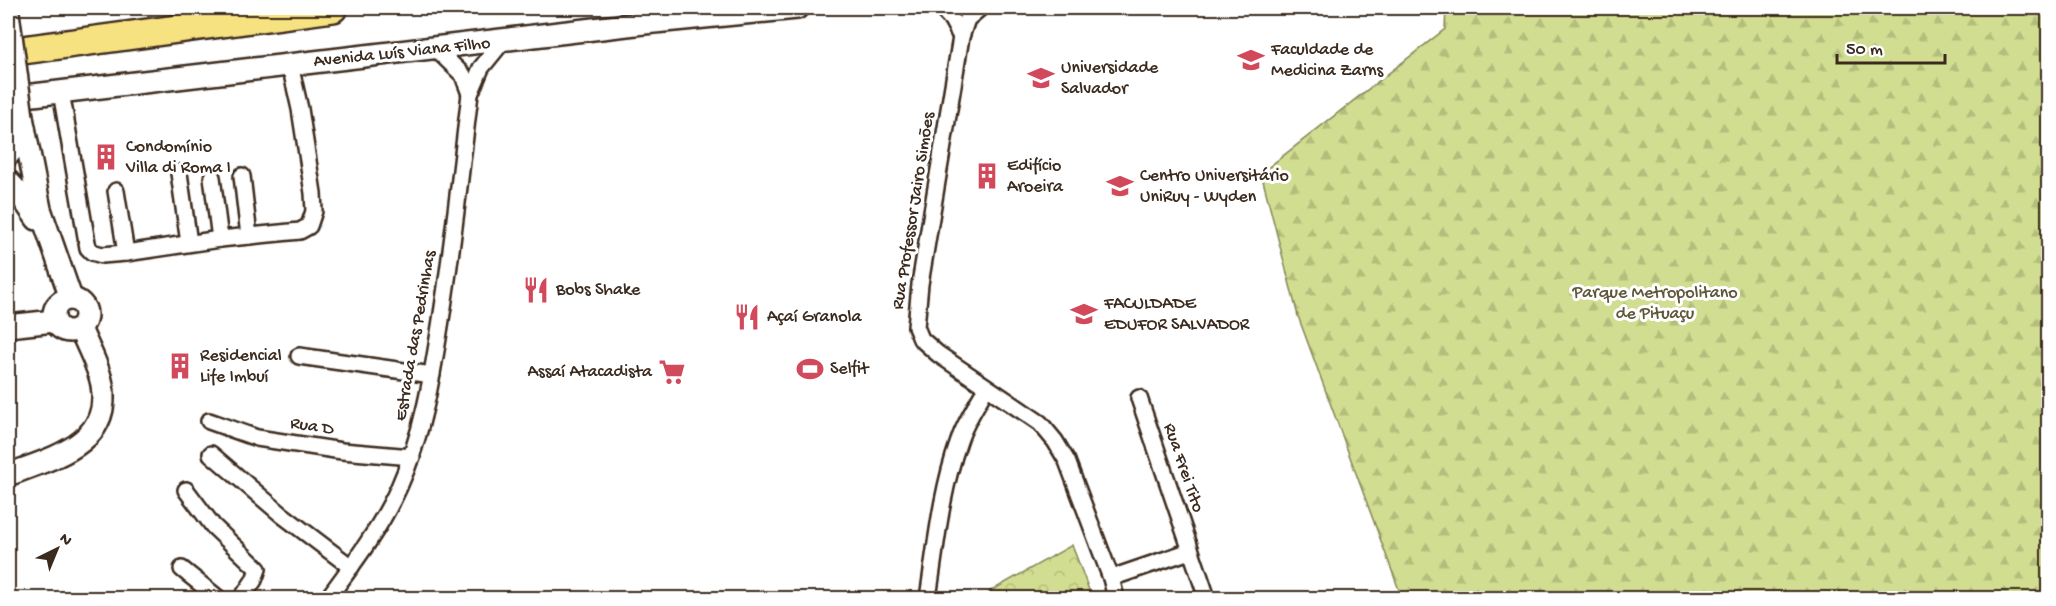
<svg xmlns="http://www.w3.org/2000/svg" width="2056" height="606" font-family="'Gochi Hand',sans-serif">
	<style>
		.forest { fill: url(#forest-firs); stroke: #868457; stroke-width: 1.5 }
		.park { fill: url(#park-crowns); stroke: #868457; stroke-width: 1.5 }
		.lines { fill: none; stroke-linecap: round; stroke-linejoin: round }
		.street-casing { stroke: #3b2a1e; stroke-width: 20 }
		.secondary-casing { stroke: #3b2a1e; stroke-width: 26 }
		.highway-casing { stroke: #3b2a1e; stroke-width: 32 }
		.street { stroke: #fff; stroke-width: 15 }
		.secondary { stroke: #fff; stroke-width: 21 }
		.highway { stroke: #f7e281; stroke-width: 27 }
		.secondary-bridge-casing { stroke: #3b2a1e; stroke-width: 26; stroke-linecap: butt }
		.secondary-bridge { stroke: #fff; stroke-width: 21 }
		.labels { text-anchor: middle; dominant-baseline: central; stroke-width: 6; stroke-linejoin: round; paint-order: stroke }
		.poi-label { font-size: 18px; fill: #3b2a1e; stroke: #fff; text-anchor: start }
		.street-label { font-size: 18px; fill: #3b2a1e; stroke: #fff }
		.park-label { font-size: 18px; fill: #60573a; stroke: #fff }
	</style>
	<defs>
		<pattern id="forest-firs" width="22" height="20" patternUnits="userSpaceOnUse" patternTransform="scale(1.5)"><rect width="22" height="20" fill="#d1dd90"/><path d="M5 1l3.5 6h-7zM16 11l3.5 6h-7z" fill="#b4be7c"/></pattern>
		<pattern id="park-crowns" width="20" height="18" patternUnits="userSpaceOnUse" patternTransform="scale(1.5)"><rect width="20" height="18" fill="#d1dd90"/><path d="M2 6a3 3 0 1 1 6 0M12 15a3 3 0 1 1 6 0" fill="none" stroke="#b4be7c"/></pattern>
	</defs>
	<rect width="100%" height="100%" fill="#fff"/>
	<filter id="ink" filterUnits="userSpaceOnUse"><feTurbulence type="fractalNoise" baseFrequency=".0167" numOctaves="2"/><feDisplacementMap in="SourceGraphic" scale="12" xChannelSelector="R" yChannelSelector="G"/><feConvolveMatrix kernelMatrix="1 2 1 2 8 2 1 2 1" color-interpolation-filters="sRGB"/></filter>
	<g filter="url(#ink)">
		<polygon class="forest" points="1446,8 2048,8 2048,598 1402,598 1298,316 1261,173 1445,29"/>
		<polygon class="park" points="1072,545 1092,598 993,598 989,592"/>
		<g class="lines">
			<g class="street-casing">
				<g id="street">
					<polyline points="941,8 952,20 961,37"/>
					<polyline points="980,8 967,19 961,37 920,284 916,327 921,339 938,354 1040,423 1055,441 1067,461 1111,578 1116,598"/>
					<polyline points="436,49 463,75 470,94"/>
					<polyline points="61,92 88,248 92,252 102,255 126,253 220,239 300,231 309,226 314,211 313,193 300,109 290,65"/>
					<polyline points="179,173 189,243"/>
					<polyline points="242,176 249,236"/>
					<polyline points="212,177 220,239"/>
					<polyline points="116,191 126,253"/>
					<polyline points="299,356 432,375"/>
					<polyline points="1139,398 1207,598"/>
					<polyline points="209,421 257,438 342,451 412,457"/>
					<polyline points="211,454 281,514 351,567"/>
					<polyline points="186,490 213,526 258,569 254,580 242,598"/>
					<polyline points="182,569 218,598"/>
					<polyline points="1111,578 1190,551"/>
					<path d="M328,598C354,563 381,527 399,487C423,434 432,377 441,320C453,245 461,169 470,94L481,68L503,41"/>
					<path d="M928,598C936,546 941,491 959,441C965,422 977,405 986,388"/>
				</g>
			</g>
			<g class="secondary-casing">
				<g id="secondary">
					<polyline points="8,98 644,23 797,8"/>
					<polyline points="22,117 40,209 71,298"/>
					<polyline points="8,155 20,141 24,128"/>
					<polyline points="8,181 19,193 37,219"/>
					<circle cx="70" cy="315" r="16"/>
					<polyline points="8,326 54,321"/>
					<path d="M8,475C51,458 112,445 102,385C99,366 87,346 80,328"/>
				</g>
			</g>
			<g class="highway-casing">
				<polyline id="highway" points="8,52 333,8"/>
			</g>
			<use href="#street" class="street"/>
			<use href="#secondary" class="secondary"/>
			<use href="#highway" class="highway"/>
			<g class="secondary-bridge-casing">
				<polyline id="secondary-bridge" points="8,13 22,117"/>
			</g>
			<use href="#secondary-bridge" class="secondary-bridge"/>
		</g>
	</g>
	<defs>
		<g id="university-bare" transform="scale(2.07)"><path d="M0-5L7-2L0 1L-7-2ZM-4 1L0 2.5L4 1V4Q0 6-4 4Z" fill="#d1495b" stroke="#fff" stroke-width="2.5" paint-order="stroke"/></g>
		<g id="building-bare" transform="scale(2.07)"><path d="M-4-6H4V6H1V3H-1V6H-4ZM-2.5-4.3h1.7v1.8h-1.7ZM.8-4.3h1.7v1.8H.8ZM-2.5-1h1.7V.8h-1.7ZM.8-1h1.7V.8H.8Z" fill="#d1495b" stroke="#fff" stroke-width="2.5" paint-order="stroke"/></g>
		<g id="restaurant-bare" transform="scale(2.07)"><path d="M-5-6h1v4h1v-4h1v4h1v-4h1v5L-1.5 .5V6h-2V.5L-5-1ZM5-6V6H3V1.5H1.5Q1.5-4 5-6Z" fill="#d1495b" stroke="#fff" stroke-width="2.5" paint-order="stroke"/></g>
		<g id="stadium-bare" transform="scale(2.07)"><path d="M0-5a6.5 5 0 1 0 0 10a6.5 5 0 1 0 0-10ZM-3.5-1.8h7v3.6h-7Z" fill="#d1495b" stroke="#fff" stroke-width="2.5" paint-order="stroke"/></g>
		<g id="supermarket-bare" transform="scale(2.07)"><path d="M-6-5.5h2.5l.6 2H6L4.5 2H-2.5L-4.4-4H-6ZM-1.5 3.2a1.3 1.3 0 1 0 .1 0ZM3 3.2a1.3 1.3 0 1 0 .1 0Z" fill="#d1495b" stroke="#fff" stroke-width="2.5" paint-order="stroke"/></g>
	</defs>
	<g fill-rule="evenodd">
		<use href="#university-bare" x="1251" y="60"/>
		<use href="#university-bare" x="1041" y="78"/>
		<use href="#building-bare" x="106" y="157"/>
		<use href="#building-bare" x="987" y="176"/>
		<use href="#university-bare" x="1120" y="186"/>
		<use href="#restaurant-bare" x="536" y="290"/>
		<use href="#university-bare" x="1084" y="314"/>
		<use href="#restaurant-bare" x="747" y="317"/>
		<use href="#building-bare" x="180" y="366"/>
		<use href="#stadium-bare" x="810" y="369"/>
		<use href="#supermarket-bare" x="672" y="372"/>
	</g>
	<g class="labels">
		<g class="poi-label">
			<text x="1271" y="50">Faculdade de<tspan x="1271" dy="21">Medicina Zarns</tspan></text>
			<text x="1061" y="68">Universidade<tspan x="1061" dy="21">Salvador</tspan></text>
			<text x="126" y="147">Condomínio<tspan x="126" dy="21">Villa di Roma I</tspan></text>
			<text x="1007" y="166">Edifício<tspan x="1007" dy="21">Aroeira</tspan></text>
			<text x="1140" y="176">Centro Universitário<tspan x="1140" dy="21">UniRuy - Wyden</tspan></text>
			<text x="556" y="290">Bobs Shake</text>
			<text x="1104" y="304">FACULDADE<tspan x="1104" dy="21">EDUFOR SALVADOR</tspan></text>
			<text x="767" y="317">Açaí Granola</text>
			<text x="200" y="356">Residencial<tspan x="200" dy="21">Life Imbuí</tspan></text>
			<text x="830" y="369">Selfit</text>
			<text x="652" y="372" text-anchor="end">Assaí Atacadista</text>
		</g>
		<g class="street-label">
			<text transform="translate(402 53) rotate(-6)">Avenida Luís Viana Filho</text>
			<text transform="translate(914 211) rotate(-81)">Rua Professor Jairo Simões</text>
			<text transform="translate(416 336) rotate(-80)">Estrada das Pedrinhas</text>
			<text transform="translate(312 427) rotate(9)">Rua D</text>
			<text transform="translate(1183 468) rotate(71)">Rua Frei Tito</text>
		</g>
		<g class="park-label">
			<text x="1655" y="293">Parque Metropolitano<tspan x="1655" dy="21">de Pituaçu</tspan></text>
		</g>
	</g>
	<rect width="2056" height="606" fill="none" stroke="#fff" stroke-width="30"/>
	<rect x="15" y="15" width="2026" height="576" fill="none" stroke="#3b2a1e" stroke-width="2" filter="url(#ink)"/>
	<g transform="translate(57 549) rotate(43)" stroke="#ffffff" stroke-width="4.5" paint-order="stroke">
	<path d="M0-4.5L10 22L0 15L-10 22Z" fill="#3b2a1e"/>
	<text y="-9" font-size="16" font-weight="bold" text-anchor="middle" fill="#3b2a1e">N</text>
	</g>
	<path d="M1837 54v9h108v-9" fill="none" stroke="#3b2a1e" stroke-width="3"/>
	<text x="1846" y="54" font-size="18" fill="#3b2a1e" stroke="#ffffff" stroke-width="4.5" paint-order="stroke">50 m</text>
</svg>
